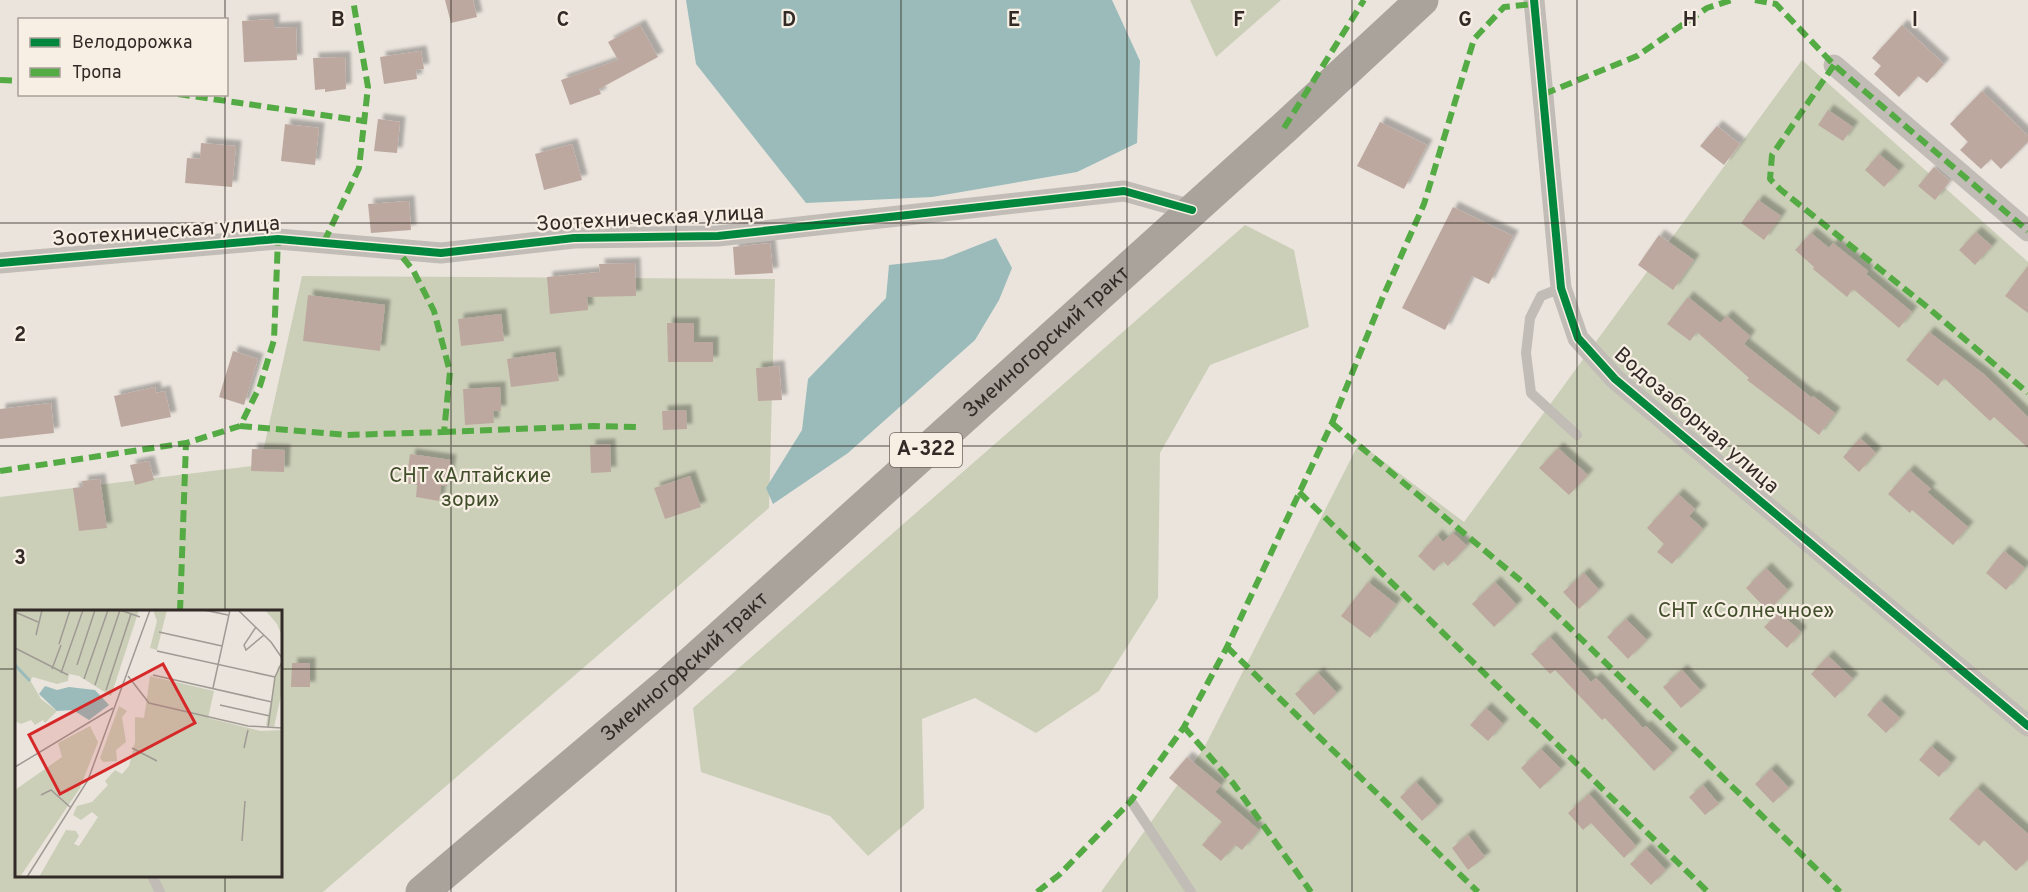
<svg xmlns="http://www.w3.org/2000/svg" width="2028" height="892" font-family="Overpass,sans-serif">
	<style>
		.green { fill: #cbcfb8; fill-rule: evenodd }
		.water { fill: #9abbba }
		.building { fill: #bda89f; filter: url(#shadow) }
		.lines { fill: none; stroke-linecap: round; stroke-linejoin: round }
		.lane { stroke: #c2bcb7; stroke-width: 10 }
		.street { stroke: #c2bcb7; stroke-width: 21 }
		.highway { stroke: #a9a39c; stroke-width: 33 }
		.quiet { stroke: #54ab44; stroke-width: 6; stroke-dasharray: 12 6; stroke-linecap: butt }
		.cycleway-casing { stroke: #f7eee4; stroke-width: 11 }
		.cycleway { stroke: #00873e; stroke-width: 8 }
		.grid { fill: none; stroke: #322a26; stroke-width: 1.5; stroke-opacity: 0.55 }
		.labels { text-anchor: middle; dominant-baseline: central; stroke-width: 4.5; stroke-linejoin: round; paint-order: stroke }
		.shield { fill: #f7eee4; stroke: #6d655f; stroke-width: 1.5 }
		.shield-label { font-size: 20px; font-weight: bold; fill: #322a26 }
		.street-label { font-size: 21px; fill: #322a26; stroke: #f7eee4 }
		.park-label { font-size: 21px; fill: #424f2b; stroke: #f7eee4 }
		.inset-river { fill: none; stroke: #9abbba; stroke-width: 3 }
		.inset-road { fill: none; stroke: #a09a94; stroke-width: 1.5 }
		.view { fill: #d62828; fill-opacity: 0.15; stroke: #d62828; stroke-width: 3 }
		.inset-edge { fill: none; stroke: #322a26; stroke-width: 3 }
		.grid-label { font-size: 20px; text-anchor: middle; font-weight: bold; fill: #322a26; stroke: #f7eee4; stroke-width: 4.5; stroke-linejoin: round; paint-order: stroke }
	</style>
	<defs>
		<filter id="shadow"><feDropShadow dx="5.5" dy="-5.5" stdDeviation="1.5" flood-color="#0004"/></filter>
	</defs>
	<rect width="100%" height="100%" fill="#eae4dd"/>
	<g class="green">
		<polygon points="1190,0 1281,0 1216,57"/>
		<polygon points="1802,60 2028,262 2028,892 1101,892 1204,748 1359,443 1464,522"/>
		<polygon points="1245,225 1294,250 1309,327 1210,365 1160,453 1158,598 1099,691 1036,733 975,698 922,719 924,808 868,856 830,816 701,772 693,708"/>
		<path d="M302,276L775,279L769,508L323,892H0V497L260,465ZM16,612H280V876H16Z"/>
	</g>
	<g class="water">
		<polygon points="686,0 1112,0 1140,61 1137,143 1077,172 932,197 806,203 696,64"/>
		<polygon points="996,238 1012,268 999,300 975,340 848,453 773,504 766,488 802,430 808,379 886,298 889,265 943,259"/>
	</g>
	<g class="building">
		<polygon points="445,0 473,0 477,17 451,23"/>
		<polygon points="274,19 274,28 296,27 297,60 244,62 242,21"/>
		<polygon points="640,25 658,57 599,89 601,94 570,105 561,80 618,60 608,42"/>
		<polygon points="1902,25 1944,64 1927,83 1918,76 1899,97 1874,74 1881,66 1872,58"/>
		<polygon points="421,51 424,69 416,70 417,79 384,84 380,57"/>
		<polygon points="345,57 346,89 325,92 325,89 315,90 313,58"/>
		<polygon points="1982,91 2028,136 2028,142 2001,169 1991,159 1981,169 1960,150 1968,142 1950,124"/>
		<polygon points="1828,110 1853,127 1843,141 1818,125"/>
		<polygon points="378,119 400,122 397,153 374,151"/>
		<polygon points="1380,122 1427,145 1404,189 1357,166"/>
		<polygon points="285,124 319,128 315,165 281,161"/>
		<polygon points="1717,126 1740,144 1724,165 1700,146"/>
		<polygon points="201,143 236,146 232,187 185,183 187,158 200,159"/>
		<polygon points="572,144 582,180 544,190 535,154"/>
		<polygon points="1879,154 1899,171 1884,187 1865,170"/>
		<polygon points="1934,167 1950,181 1935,200 1918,186"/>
		<polygon points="1758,200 1781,216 1764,240 1741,223"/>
		<polygon points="409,201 411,230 371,233 368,204"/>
		<polygon points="1453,207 1513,236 1489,284 1472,276 1445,330 1402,308"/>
		<polygon points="1976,232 1992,246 1975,265 1959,250"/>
		<polygon points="1811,233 1829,248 1833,243 1868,271 1866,274 1912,312 1899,328 1853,289 1847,297 1813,269 1814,267 1795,250"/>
		<polygon points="1659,235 1694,260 1673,290 1638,265"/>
		<polygon points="770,243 773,273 735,275 733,247"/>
		<polygon points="635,263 636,296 587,297 588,310 550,314 547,277 600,272 599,264"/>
		<polygon points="2028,266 2028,313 2005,296"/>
		<polygon points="308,295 385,305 380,351 303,341"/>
		<polygon points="1688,297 1720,323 1727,316 1750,336 1744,344 1812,398 1813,396 1835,413 1819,435 1747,380 1749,378 1697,332 1690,341 1667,324"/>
		<polygon points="501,314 504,341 461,346 458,319"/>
		<polygon points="667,323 694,323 694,342 713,342 713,362 668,362"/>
		<polygon points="1929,332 1985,375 2028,417 2028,448 1994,417 1990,421 1944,378 1938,386 1906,360"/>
		<polygon points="233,351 258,359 244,405 219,397"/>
		<polygon points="555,352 559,381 511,387 507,359"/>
		<polygon points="779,366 782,400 758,401 756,368"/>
		<polygon points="155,387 156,393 165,391 171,417 121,427 114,396"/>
		<polygon points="500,387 501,411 493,411 494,423 465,425 463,389"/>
		<polygon points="51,403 54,433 0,439 0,409"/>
		<polygon points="686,410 687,429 663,430 662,411"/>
		<polygon points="1860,438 1876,453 1859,472 1843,457"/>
		<polygon points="610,444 611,472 591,473 590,445"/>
		<polygon points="1558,448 1588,475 1569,495 1539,468"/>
		<polygon points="252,449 285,450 284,472 251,471"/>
		<polygon points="410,454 451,460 447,486 441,486 439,501 416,497 417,485 406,483"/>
		<polygon points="149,461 154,480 135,485 130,465"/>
		<polygon points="1909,470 1931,489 1927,492 1968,527 1953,545 1912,510 1910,513 1888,494"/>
		<polygon points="690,476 701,507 665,519 654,488"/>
		<polygon points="100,479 107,528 79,531 73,488 83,487 82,481"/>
		<polygon points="1678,494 1695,509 1689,516 1703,529 1672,564 1657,552 1664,544 1647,528"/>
		<polygon points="1453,533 1467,546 1448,566 1443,561 1434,571 1418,556 1437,535 1443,542"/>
		<polygon points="2004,551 2025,568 2006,590 1986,573"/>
		<polygon points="1766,568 1788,590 1768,611 1746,588"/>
		<polygon points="1584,573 1599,590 1579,609 1563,592"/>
		<polygon points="1368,582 1396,604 1370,638 1341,616"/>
		<polygon points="1495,582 1517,605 1494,627 1472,604"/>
		<polygon points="1779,612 1801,632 1787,648 1764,627"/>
		<polygon points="1626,619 1647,640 1628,659 1607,637"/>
		<polygon points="1550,637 1591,682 1596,678 1643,728 1646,726 1673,753 1654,771 1605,718 1602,720 1555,670 1550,674 1531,654"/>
		<polygon points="1828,656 1853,679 1835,698 1811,674"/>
		<polygon points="292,663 310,663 310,687 291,687"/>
		<polygon points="1682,670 1701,691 1681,708 1663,687"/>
		<polygon points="1318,673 1337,693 1314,715 1295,694"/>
		<polygon points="1880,700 1900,718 1886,733 1867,715"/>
		<polygon points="1486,708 1503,724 1488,741 1470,725"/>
		<polygon points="1931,746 1951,763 1939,777 1919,760"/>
		<polygon points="1541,749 1561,769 1540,789 1521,768"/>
		<polygon points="1187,757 1221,785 1215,792 1259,830 1242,850 1235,845 1221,861 1202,845 1222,822 1169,778"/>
		<polygon points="1771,769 1789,788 1773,803 1755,784"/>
		<polygon points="1416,782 1438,806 1422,821 1400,797"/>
		<polygon points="1703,785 1719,804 1705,815 1689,797"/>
		<polygon points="1977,788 2028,834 2028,859 2016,871 1984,840 1979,846 1949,819"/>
		<polygon points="1589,794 1636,846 1624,858 1591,823 1583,830 1568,813"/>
		<polygon points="1468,835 1485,857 1468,870 1452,848"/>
		<polygon points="1646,849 1666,870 1651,885 1630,864"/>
	</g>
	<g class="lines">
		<g class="lane">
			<polyline points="1561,288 1541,296 1530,318 1526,353 1531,393 1577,435"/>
			<polyline points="1131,801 1191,892"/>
			<polyline points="152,876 160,892"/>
		</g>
		<g class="street">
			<polyline points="1534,0 1561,288 1578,338 1615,379 2028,726"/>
			<polyline points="1834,65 2028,231"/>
			<polyline points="0,263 278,239 441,253 574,238 718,236 1124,191 1192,210"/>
		</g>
		<path class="highway" id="s1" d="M422,892L671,681L1284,128L1422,0"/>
		<g class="quiet">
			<polyline points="1755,0 1776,4 1834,65 2028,231"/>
			<polyline points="1834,65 1772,155 1770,179 1781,190 1926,306 2028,393"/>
			<polyline points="0,80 20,81"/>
			<polyline points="178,94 364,121"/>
			<polyline points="1544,94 1637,56 1707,8 1732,0"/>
			<polyline points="1284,128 1364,0"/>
			<polyline points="324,242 359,168 368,87 353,0"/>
			<polyline points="1332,423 1526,585 1840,892"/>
			<polyline points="240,426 347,435 444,432 450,372 434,311 413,270 395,248"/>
			<polyline points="444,432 593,426 636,427"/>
			<polyline points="0,471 186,443 240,426 260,386 274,340 278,239"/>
			<polyline points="1299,492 1708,892"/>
			<polyline points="180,612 186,443"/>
			<polyline points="1227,647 1478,892"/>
			<polyline points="1184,727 1233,783 1311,892"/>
			<polyline points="1037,892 1059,875 1131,801 1184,727 1227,647 1332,423 1382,299 1424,204 1474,39 1504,7 1534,4"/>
		</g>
		<g class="cycleway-casing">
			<g id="cycleway">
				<polyline points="1534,0 1561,288 1578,338 1615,379 2028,726"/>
				<polyline points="0,263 278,239 441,253 574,238 718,236 1124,191 1192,210"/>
			</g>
		</g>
		<use href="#cycleway" class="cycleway"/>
	</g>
	<path class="grid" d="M225,0V20M451,0V892M676,0V892M901,0V892M1127,0V892M1352,0V892M1577,0V892M1803,0V892M225,94V612M0,223H2028M0,446H2028M0,669H16M280,669H2028M225,876V892"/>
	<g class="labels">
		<rect class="shield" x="890" y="433" width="72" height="34" rx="4.5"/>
		<g class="shield-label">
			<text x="926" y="450">А-322</text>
		</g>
		<g class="street-label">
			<text transform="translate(650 219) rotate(-3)">Зоотехническая улица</text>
			<text transform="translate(166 232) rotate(-4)">Зоотехническая улица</text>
			<text stroke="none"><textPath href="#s1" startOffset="832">Змеиногорский тракт</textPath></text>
			<text transform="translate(1696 421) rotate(41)">Водозаборная улица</text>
			<text stroke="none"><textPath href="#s1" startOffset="346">Змеиногорский тракт</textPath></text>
		</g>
		<g class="park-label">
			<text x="470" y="476">СНТ «Алтайские<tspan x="470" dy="24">зори»</tspan></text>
			<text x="1746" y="611">СНТ «Солнечное»</text>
		</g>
	</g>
	<g transform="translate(15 610)">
		<rect width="267" height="267" fill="#eae4dd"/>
		<path d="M0,0H124L96,86L64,66L54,64L53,71L42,74L18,67L15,70L26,89L42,101L30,113L28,110L20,115L16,110L6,114L0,111ZM138,0H152L142,40L135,38L142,11ZM250,0H267V26L262,14ZM263,56L267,57V81L259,117L251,115ZM135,66L199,81L193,108L246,121L267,120V267H24L51,220L61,221L64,226L59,234L64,236L83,207L77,202L66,210L58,205L62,196L77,192L93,175L90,171L100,160L107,164L114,156L120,132V107L129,108ZM104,96L112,101L107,107L111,132L101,140L102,151L88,152L85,148ZM75,116L83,132L65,178L5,267H0V180L47,147L43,133Z" fill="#cbcfb8"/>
		<path d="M30,76L42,80L54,77L80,80L94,95L74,110L58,100L42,101L24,84Z" fill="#9abbba"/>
		<path class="inset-river" d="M0,55L15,71"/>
		<path class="inset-road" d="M105,0L125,7M189,0L213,5M223,0L256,32L267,48M0,2L23,12M241,17L229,35L231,40L249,25M144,22L207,36M21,25L27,0M44,34L55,0M0,38L53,65M142,41L260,67M62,55L80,0M37,59L46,35M46,63L68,0M138,65L257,92M113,66L134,93L233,116L267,118M69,69L93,0M80,75L105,0M198,78L215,0M91,80L116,4M205,95L255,106M253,118L260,67L267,52M117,138L142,151M229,138L233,120M0,157L98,98M26,185L36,180L55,197M227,231L230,191M12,267L73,170L135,0"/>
		<path class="view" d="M148,54L180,113L45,184L14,125Z"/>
		<rect width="267" height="267" class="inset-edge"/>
	</g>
	<g class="grid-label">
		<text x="338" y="26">B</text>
		<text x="563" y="26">C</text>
		<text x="789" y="26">D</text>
		<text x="1014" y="26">E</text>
		<text x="1239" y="26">F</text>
		<text x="1465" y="26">G</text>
		<text x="1690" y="26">H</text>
		<text x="1915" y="26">I</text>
		<text x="20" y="341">2</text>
		<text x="20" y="564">3</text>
	</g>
	<rect x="18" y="18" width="210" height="78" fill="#f7eee4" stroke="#a8a098" stroke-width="1.5"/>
	<rect x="30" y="38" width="30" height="9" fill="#00873e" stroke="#a8a098" stroke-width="1.5"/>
	<text x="72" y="48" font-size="18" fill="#322a26">Велодорожка</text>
	<rect x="30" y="68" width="30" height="9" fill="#54ab44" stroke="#a8a098" stroke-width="1.5"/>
	<text x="72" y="78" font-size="18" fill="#322a26">Тропа</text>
</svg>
